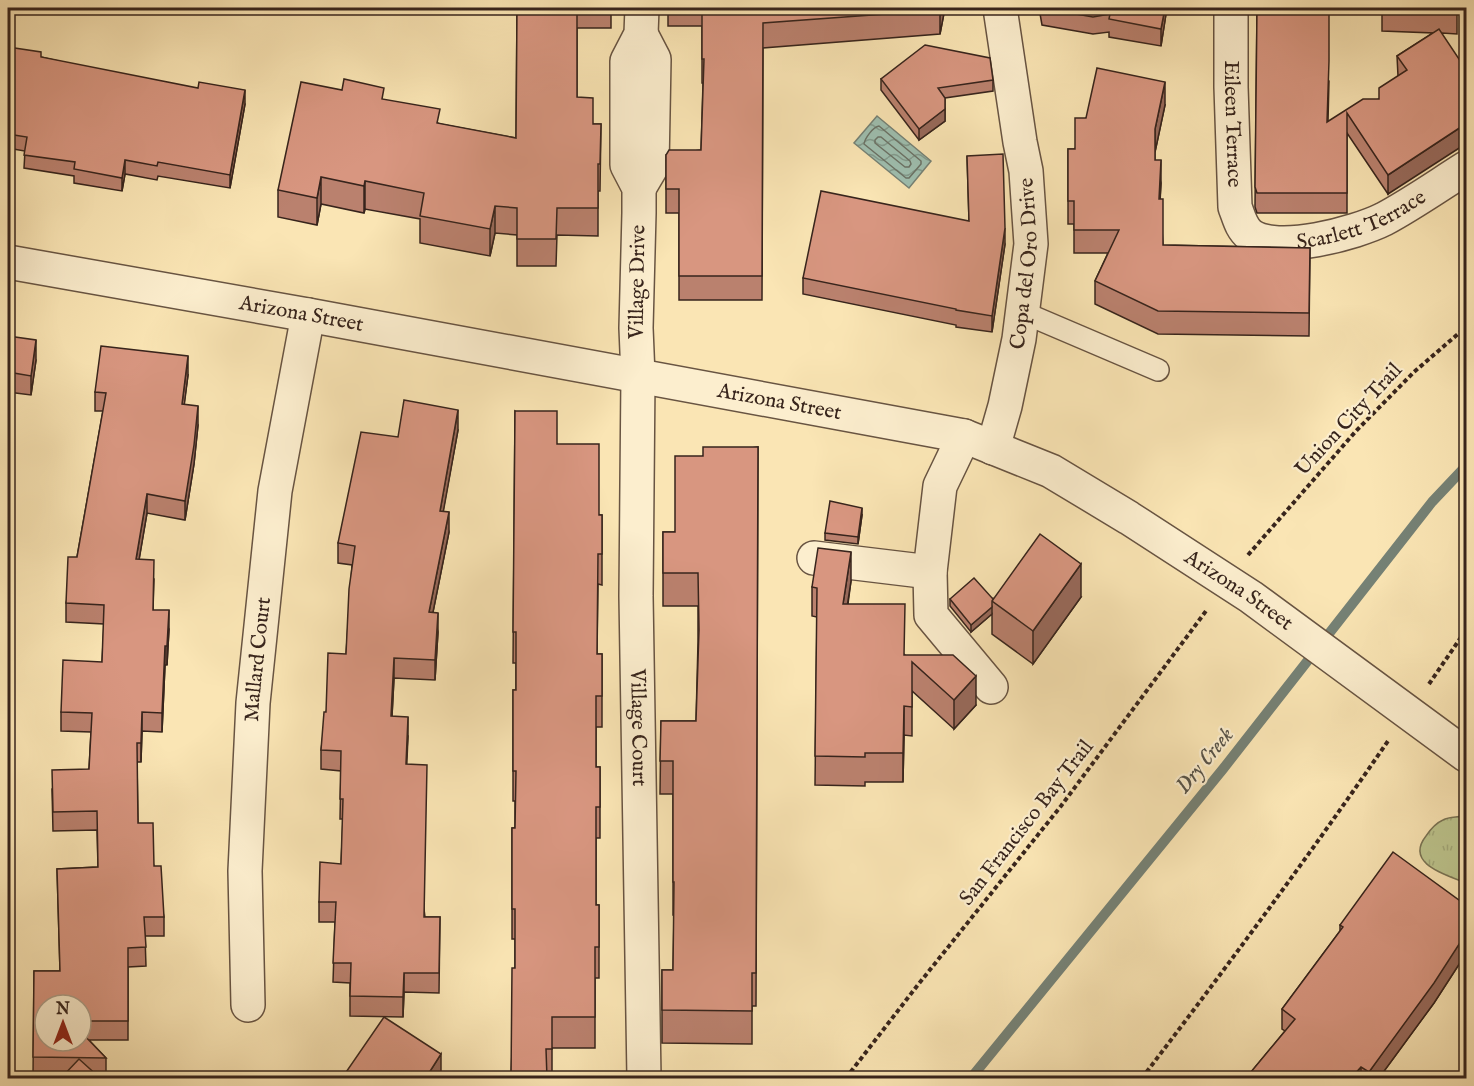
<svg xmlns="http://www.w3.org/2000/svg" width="1474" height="1086" font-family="'IM FELL English',serif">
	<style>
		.grass { fill: url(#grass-tufts); stroke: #7a7455; stroke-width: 1.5 }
		.water { fill: url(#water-waves); stroke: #758175; stroke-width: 1.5 }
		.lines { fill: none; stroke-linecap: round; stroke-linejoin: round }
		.shore { stroke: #6a7266; stroke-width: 1.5 }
		.stream { stroke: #758175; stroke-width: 10 }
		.service-casing { stroke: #685442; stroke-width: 24 }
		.minor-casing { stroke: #685442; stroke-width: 36 }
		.path { stroke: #37241c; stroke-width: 4; stroke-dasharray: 4.5 3; stroke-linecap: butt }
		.service { stroke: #fceece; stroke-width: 21 }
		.minor { stroke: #fceece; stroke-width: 33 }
		.wall { fill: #ba816e; stroke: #37241c; stroke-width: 1.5; fill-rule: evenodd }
		.shaded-wall { fill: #97695a; stroke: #37241c; stroke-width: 1.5 }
		.building { fill: #d89680; stroke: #37241c; stroke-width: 1.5 }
		.labels { text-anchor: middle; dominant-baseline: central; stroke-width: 4.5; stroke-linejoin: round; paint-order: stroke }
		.street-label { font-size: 21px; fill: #37241c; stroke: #fceece }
		.water-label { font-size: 22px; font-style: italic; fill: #565248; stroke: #fceece }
	</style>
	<defs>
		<pattern id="grass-tufts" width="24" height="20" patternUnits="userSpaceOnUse" patternTransform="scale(1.5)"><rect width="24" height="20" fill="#bdc58e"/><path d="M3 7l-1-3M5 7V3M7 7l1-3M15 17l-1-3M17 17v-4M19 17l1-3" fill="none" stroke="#a3a97a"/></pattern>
		<pattern id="water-waves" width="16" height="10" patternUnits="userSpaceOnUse" patternTransform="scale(1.5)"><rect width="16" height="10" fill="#9ebfb0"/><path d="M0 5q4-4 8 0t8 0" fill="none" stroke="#829b8e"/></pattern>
	</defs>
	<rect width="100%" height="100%" fill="#fae5b4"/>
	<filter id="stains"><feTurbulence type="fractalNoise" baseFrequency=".00333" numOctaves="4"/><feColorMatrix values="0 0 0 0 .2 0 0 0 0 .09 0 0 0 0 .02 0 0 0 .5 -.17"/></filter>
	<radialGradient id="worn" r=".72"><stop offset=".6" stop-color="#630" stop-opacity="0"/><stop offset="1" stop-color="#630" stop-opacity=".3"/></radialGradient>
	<path class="grass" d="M1466,815V883C1447,875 1404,864 1426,836C1430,830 1436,823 1443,820C1450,816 1459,818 1466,815Z"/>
	<polygon class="water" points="877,116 931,161 909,188 854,143"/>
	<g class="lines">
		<g class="shore">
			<path d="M879,126L921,161V164L909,178H906L864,144C865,138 873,127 879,126Z"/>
			<polygon points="878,137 881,137 910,161 911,164 909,167 905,167 875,143 875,140"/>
		</g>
		<polyline class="stream" points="971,1078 1223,769 1432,502 1466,466"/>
		<g class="service-casing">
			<polyline id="service" points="1022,312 1158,370"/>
		</g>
		<g class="minor-casing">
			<g id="minor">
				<path id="s1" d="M642,8L641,34L627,61V165L639,188V213L636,328L638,376L636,596L644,1078"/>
				<path id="s2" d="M1231,8V87L1235,207C1239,217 1241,228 1250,235C1277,255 1356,233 1384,219C1412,204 1439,185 1466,168"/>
				<polyline points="639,188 652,166 654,59 641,34"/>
				<path id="s3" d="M8,262L308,315L964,436L1051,471L1129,518L1251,597L1466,755"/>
				<polyline points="964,436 940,486 930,572 931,615 991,687"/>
				<path id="s4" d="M993,448L1005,406L1019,339L1031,244L1026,171L1020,142L1000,8"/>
				<polyline points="814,558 930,572"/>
				<path id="s5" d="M248,1005L245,871L253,703L275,491L308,315"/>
			</g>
		</g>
		<g class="path">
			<polyline points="1248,555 1356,431 1414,372 1466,327"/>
			<polyline points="1429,684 1466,630"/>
			<polyline points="846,1078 917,986 1061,806 1206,611"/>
			<path d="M1142,1078C1226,968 1309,856 1388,741"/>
		</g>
		<use href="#service" class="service"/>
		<use href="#minor" class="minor"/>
	</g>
	<g class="wall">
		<polygon points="517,8 611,8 611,28 577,28 577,97 593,124 601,124 600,191 598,191 598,236 557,235 556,266 517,266 517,235 495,233 490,256 420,243 420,219 365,209 364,213 321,204 317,225 278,217 278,190 384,100 440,124 516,138"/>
		<polygon points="668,8 945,8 940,34 763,48 762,300 679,300 679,213 666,213 666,155 701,150 703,83 702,83 702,26 668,26"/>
		<polygon points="1039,8 1166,8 1166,14 1161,46 1109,37 1109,32 1093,34 1042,25"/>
		<polygon points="1257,8 1329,81 1328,122 1379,99 1398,76 1397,56 1433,33 1382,31 1382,8 1457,8 1457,34 1442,33 1388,194 1347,133 1347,213 1257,213 1255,207"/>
		<polygon points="8,47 41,57 245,104 230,188 158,176 157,180 125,174 122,191 74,183 74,176 24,168 25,151 8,148"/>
		<polygon points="881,79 993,80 993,91 945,98 945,121 919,140 881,90"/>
		<polygon points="1165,105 1155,152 1155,160 1161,183 1160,199 1163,245 1310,248 1309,336 1158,334 1095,304 1095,281 1108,253 1074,253 1074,224 1068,224 1068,149 1075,149 1086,118"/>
		<polygon points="967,156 1005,244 992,332 956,327 956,325 803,294 803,278 969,221"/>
		<polygon points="8,336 36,360 31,395 8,392"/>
		<path d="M188,375L184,404L198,425L194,464L185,520L147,513L139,559L154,579L153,610L169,629L167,665H165L162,732L142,731L141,762H137L138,823L154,866L164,917V936H145L146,966L128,967V1040H89L106,1058V1077L33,1076L34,971H60L57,869L98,867L97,830L53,831L52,789L89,769L91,732L61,731V712L102,662L104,624L66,622V603L77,557L103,411H95V392ZM81,1005V1041H45Z"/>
		<polygon points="515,411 557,444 599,515 602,515 602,585 598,584 597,654 602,654 602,727 596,727 596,767 600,767 600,838 596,838 596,905 599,905 599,978 595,978 595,1048 552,1048 552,1078 511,1078 515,968 515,939 512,939 512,828 515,828 515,801 513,801 513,690 516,690 516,663 513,663"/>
		<polygon points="458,430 443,511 449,532 433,612 438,632 435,680 394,678 392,716 408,736 406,764 425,917 440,917 439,993 404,992 403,1017 350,1016 350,983 333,982 335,922 319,922 319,902 341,864 343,819 340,819 341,771 321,769 321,750 326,712 346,654 352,565 338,563 338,543 398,437"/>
		<polygon points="758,447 756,1006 752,1006 752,1044 662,1043 662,970 673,970 674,915 673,915 673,794 660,794 661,721 696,721 698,642 698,606 663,606 663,532 675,532 703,456"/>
		<polygon points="862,515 858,544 825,540 825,533"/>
		<polygon points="851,581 848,604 905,655 976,705 954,729 912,691 912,736 904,735 903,782 865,782 865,786 815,785 817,617 812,616 812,587"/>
		<polygon points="1081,597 1033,664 992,634 992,614 971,632 950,606 950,599"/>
		<polygon points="1467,906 1467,952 1434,1003 1379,1078 1246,1078 1285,1031 1282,1029 1282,1009 1340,931 1340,925"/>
	</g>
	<g class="shaded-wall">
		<polygon points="941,8 945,8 940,34 940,10"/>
		<polygon points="1165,8 1166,8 1166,14 1161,46 1161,29"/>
		<polygon points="1165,82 1165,105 1155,152 1155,129"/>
		<polygon points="245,90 245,104 230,188 230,175"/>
		<polygon points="945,109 945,121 919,140 919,129"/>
		<polygon points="1467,123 1467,143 1388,194 1388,175"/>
		<polygon points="125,160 125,174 122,191 122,178"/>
		<polygon points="1161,160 1161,183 1159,223 1159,199"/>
		<polygon points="321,177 321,204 317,225 317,198"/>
		<polygon points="365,181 365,209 364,213 364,186"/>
		<polygon points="495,206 495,233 490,256 490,229"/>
		<polygon points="1005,228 1005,244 992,332 992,316"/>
		<polygon points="36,340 36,360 31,395 31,376"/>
		<polygon points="188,356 188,375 182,423 182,404"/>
		<polygon points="198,406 198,425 194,464 185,520 185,501"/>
		<polygon points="458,410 458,430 440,530 440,511"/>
		<polygon points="147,494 147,513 136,578 136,559"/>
		<polygon points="862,508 862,515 858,544 858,537"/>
		<polygon points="449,512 449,532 429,632 429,612"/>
		<polygon points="851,552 851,581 843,633 843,604"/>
		<polygon points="1081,564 1081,597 1033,664 1033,631"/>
		<polygon points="992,607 992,614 971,632 971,625"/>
		<polygon points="169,610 169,629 167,665 167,646"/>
		<polygon points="438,613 438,632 435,680 435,660"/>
		<polygon points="165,646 165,665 162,732 162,713"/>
		<polygon points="394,658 394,678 391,735 391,716"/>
		<polygon points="976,676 976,705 954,729 954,700"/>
		<polygon points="904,706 904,735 903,782 903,753"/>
		<polygon points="142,712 142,731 141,762 141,743"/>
		<polygon points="408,717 408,736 406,784 406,764"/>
		<polygon points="1467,932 1467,952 1434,1003 1379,1078 1369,1078 1369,1072"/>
		<polygon points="404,973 404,992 403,1017 403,997"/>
		<polygon points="441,1054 441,1071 437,1078 427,1078 427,1076"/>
		<polygon points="1361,1067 1361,1078 1351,1078"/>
	</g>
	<g class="building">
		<polygon points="517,8 577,8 577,97 593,98 593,124 601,124 600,164 598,164 598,208 557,208 556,239 517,239 517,208 495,206 490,229 420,216 424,193 365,181 364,186 321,177 317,198 278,190 301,82 342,90 344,79 384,88 382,99 440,109 437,123 516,138"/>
		<polygon points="702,8 941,8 940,10 763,23 762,276 679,276 679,189 666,189 666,155 669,150 701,150 704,59 702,59"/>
		<polygon points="1042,8 1165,8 1161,29 1109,19 1110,14 1093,17"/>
		<polygon points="1257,8 1329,8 1329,61 1327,122 1363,99 1379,99 1379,88 1407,70 1397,56 1439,29 1467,71 1467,123 1388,175 1347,113 1347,193 1257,193 1255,187"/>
		<polygon points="1382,8 1457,8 1457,14 1382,11"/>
		<polygon points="925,45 990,58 993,80 938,88 945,98 945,109 919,129 881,79"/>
		<polygon points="8,47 41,52 41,57 198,88 199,82 245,90 230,175 158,162 157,166 125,160 122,178 74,169 75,162 24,155 27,137 8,134"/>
		<polygon points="1097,68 1165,82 1155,129 1155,160 1161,160 1159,199 1163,199 1163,245 1310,248 1309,313 1158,311 1095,281 1119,230 1074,230 1074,201 1068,201 1068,149 1075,149 1075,118 1086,118"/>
		<polygon points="1003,154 1005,228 992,316 956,310 956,309 803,278 821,191 969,221 967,156"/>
		<polygon points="8,336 36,340 31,376 8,372"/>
		<polygon points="101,346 188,356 182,404 198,406 194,445 185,501 147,494 136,559 154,560 153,610 169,610 167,646 165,646 162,713 142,712 141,743 137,743 138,823 153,823 154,866 161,866 164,917 144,917 146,947 128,948 128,1021 81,1021 81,1005 45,1005 45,1041 81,1041 81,1032 106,1058 33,1057 34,971 60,971 57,869 98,867 97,811 53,812 52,770 89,769 92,713 61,712 63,660 102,662 104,605 66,603 68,557 77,557 106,393 95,392"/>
		<polygon points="404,400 458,410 440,511 449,512 429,612 438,613 435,660 394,658 391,716 408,717 406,764 427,765 424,917 440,917 439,973 404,973 403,997 350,996 351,963 333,963 336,902 319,902 320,862 341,864 343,799 340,799 341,751 321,750 324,712 326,712 328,653 346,654 349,589 355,546 338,543 361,432 398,437"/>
		<polygon points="515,411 557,411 557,444 599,444 599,515 602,515 602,554 598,554 597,654 602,654 602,696 596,696 596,767 600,767 600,807 596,807 596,905 599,905 599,947 595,947 595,1017 552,1017 552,1049 546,1049 547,1078 511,1078 512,968 515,968 515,909 512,909 512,828 515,828 516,771 513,771 513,690 516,690 516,632 513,632"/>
		<polygon points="703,447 758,447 756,973 752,973 752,1011 662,1010 662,970 673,970 674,882 673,882 673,761 660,761 661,721 696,721 699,630 698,573 663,573 663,532 675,532 675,456 703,456"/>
		<polygon points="830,501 862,508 858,537 825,533"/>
		<polygon points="1040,534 1081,564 1033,631 992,601"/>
		<polygon points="818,548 851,552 843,604 905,604 904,655 953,655 976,676 954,700 912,662 912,707 904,706 903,753 865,753 865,757 815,756 817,588 812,587"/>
		<polygon points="974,578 993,599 992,601 992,607 971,625 950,599"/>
		<polygon points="1393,852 1467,906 1467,932 1434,983 1369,1072 1361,1067 1351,1078 1246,1078 1295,1019 1282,1009 1343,927 1340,925"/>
		<polygon points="384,1017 441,1054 427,1076 431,1078 342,1078"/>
		<polygon points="79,1059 100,1078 61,1078"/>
	</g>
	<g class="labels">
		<g class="street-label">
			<text stroke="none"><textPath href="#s2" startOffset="116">Eileen Terrace</textPath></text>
			<text stroke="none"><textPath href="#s2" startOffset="348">Scarlett Terrace</textPath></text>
			<text stroke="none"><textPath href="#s4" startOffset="188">Copa del Oro Drive</textPath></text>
			<text transform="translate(638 282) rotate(-89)">Village Drive</text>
			<text stroke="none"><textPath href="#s3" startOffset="298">Arizona Street</textPath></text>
			<text stroke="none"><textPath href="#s3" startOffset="784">Arizona Street</textPath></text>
			<text transform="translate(1349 420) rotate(-47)">Union City Trail</text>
			<text stroke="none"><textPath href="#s3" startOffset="1288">Arizona Street</textPath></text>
			<text stroke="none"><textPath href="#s5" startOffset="346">Mallard Court</textPath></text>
			<text stroke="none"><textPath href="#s1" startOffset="726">Village Court</textPath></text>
			<text transform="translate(1027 823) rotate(-52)">San Francisco Bay Trail</text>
		</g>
		<g class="water-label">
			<text transform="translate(1205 761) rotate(-51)">Dry Creek</text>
		</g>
	</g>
	<rect width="1474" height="1086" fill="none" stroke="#fae5b4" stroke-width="30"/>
	<rect x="9" y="9" width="1456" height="1068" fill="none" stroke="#37241c" stroke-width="3"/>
	<rect x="15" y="15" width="1444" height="1056" fill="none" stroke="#37241c" stroke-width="1.5"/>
	<g transform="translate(63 1023)"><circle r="28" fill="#fceece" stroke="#ad9d87" stroke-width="1.5"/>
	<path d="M0-4.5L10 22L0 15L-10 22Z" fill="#8f2418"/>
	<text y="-9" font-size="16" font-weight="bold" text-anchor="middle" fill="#37241c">N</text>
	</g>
	<rect width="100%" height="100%" filter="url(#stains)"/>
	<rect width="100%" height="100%" fill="url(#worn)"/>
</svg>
